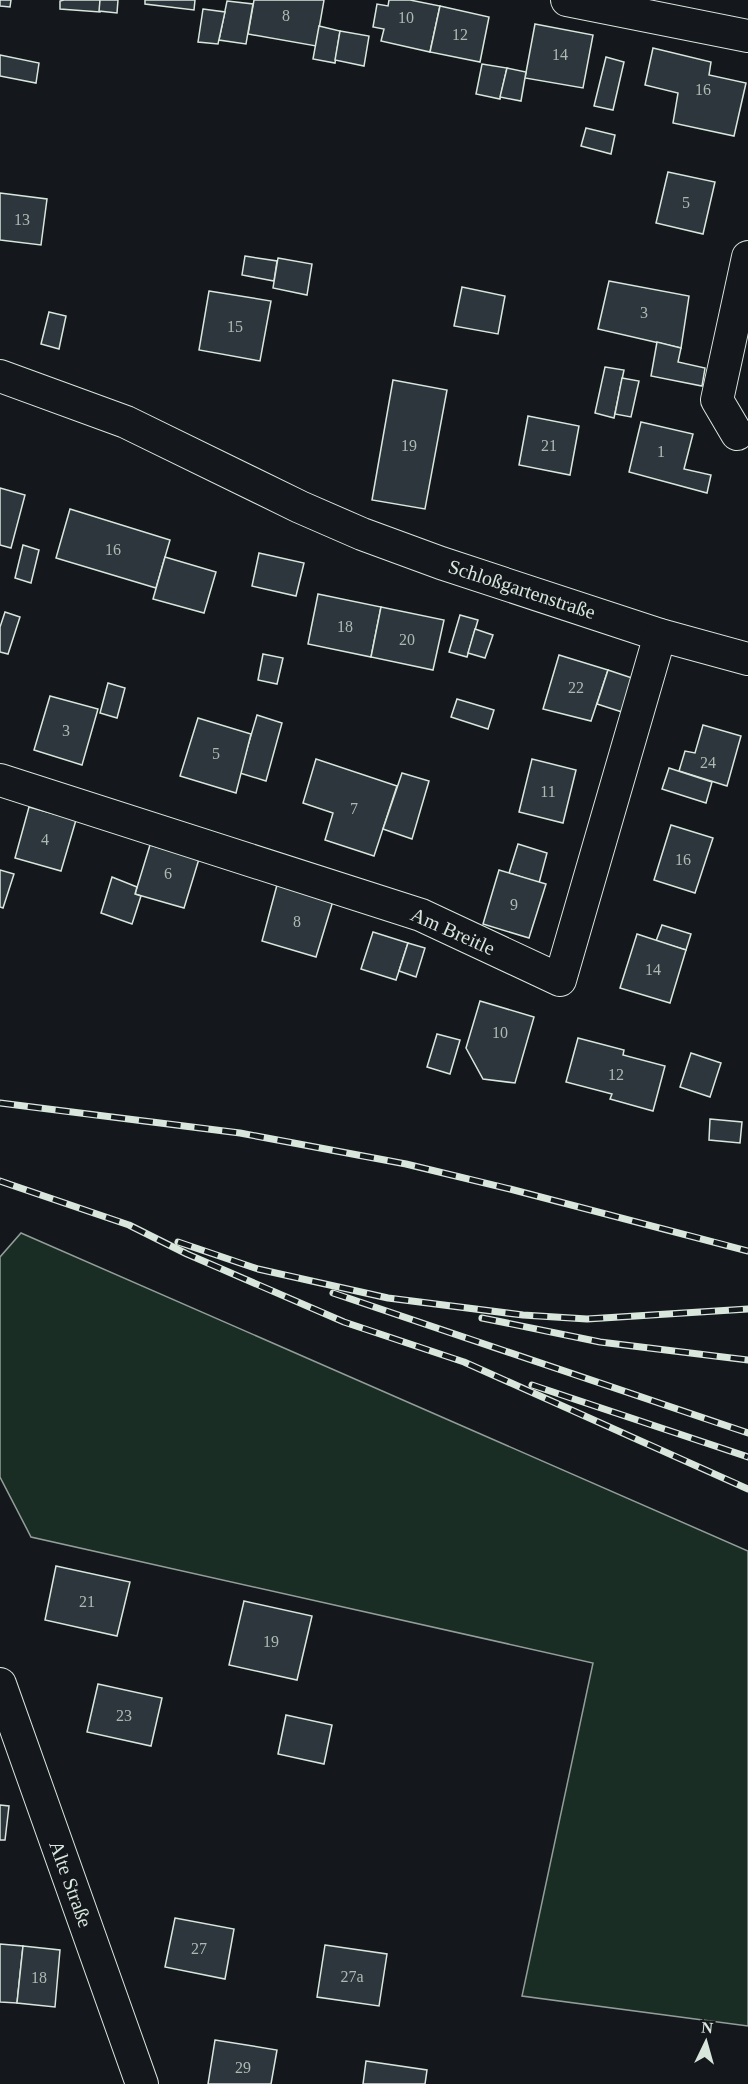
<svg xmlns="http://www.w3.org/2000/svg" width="748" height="2084" font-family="'Times New Roman',serif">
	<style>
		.green { fill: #1a2d24; stroke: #939e99; stroke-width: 1.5 }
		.building { fill: #2c363c; stroke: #d8e6dc; stroke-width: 1.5 }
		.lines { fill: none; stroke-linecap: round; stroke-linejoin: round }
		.street-casing { stroke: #d8e6dc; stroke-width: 34 }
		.street { stroke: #14181c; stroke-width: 32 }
		.rail-casing { stroke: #d8e6dc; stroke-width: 7 }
		.rail { stroke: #14181c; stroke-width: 4.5; stroke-dasharray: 14; stroke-linecap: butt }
		.labels { text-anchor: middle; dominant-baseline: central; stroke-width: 4.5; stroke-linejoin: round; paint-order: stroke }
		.number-label { font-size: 16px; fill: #adbab4 }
		.street-label { font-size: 20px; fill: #d8e6dc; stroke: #14181c }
	</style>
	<rect width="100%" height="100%" fill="#14181c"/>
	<polygon class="green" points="21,1233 748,1551 748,2026 522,1996 593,1663 31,1537 0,1477 0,1257"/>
	<g class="building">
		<polygon points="0,0 11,0 10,7 0,6"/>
		<polygon points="64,0 100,0 100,12 60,9 60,1"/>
		<polygon points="100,0 118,0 117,13 99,11"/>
		<polygon points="145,0 195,0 194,10 145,4"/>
		<polygon points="254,0 324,0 316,46 248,34"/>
		<polygon points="389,0 410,0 440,6 430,52 381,41 384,29 373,27 377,4 388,6"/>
		<polygon points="227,1 253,4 246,44 219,40"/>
		<polygon points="440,6 489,17 480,62 430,52"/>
		<polygon points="203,9 225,12 218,44 198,42"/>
		<polygon points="535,24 593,35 583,88 525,78"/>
		<polygon points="319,26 340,31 335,63 313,59"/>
		<polygon points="340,31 369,36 364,66 335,60"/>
		<polygon points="653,48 711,62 709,75 746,83 734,136 673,123 678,93 645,85"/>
		<polygon points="0,55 39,63 36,83 0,76"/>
		<polygon points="606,57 624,62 613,110 594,106"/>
		<polygon points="482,64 507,68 500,99 476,94"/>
		<polygon points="507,68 526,72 521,101 500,97"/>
		<polygon points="586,128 615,135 611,154 581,146"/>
		<polygon points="668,172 715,182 703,234 656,223"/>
		<polygon points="0,193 47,199 41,245 0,240"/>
		<polygon points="245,256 277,261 274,281 242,275"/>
		<polygon points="278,258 312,264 307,295 273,288"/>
		<polygon points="609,281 689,296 681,348 598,329"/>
		<polygon points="462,287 505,296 498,334 454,326"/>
		<polygon points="209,291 271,301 260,361 199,350"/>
		<polygon points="49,312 66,316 59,349 41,344"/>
		<polygon points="657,342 681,348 678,362 705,368 702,386 651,376"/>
		<polygon points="605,367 624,370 614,418 595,413"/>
		<polygon points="622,378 639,381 631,417 615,414"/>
		<polygon points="393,380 447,390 425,509 372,500"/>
		<polygon points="528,416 579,426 570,475 519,465"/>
		<polygon points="641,422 693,434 684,469 711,475 707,493 629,472"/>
		<polygon points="0,488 25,495 11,548 0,545"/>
		<polygon points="70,509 170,540 156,588 56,558"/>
		<polygon points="23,545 39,550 31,583 15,578"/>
		<polygon points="259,553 304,563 296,596 252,586"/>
		<polygon points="165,557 216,572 204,613 153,599"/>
		<polygon points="318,594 381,607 371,657 308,644"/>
		<polygon points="381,607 444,620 433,670 371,657"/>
		<polygon points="5,612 20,617 8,654 0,652 0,627"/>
		<polygon points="460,615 478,620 467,657 449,652"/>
		<polygon points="475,629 493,635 485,658 468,653"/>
		<polygon points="263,654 283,658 277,684 258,680"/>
		<polygon points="559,655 608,670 591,721 543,709"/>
		<polygon points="608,670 632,678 622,712 597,704"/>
		<polygon points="108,683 125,688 117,718 100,713"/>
		<polygon points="50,696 98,709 82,765 34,750"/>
		<polygon points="457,699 494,710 488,729 451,717"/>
		<polygon points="257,715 282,723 266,781 240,773"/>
		<polygon points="198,718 251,734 236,793 180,776"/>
		<polygon points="703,725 741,736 727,786 679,771 685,751 695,753"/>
		<polygon points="316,759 397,786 374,856 325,840 333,813 303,803"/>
		<polygon points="532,759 576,770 563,823 519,812"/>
		<polygon points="669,768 712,782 706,803 662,789"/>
		<polygon points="402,773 429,781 412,839 383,829"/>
		<polygon points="29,807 76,820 61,871 15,858"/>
		<polygon points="671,825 713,838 695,893 654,880"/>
		<polygon points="518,844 547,853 539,883 509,873"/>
		<polygon points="150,845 199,859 184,908 135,894"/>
		<polygon points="0,870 14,874 3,908 0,907"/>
		<polygon points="499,870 546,884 529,938 483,924"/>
		<polygon points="112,877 137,887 135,894 141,896 132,924 101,913"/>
		<polygon points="277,885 333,901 316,957 262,941"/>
		<polygon points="662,925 691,934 686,950 656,941"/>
		<polygon points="373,932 408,943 396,980 361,969"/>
		<polygon points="637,934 686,950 670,1003 620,988"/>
		<polygon points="408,943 425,948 416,977 399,971"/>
		<polygon points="480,1001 534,1017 515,1083 483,1079 466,1048"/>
		<polygon points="437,1034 460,1040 450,1074 427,1067"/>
		<polygon points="578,1038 624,1050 623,1055 665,1066 653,1111 610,1099 612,1094 566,1082"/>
		<polygon points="691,1053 721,1063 710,1097 680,1087"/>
		<polygon points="710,1119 742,1122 740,1143 709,1140"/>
		<polygon points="56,1566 130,1582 117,1636 45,1620"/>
		<polygon points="244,1601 312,1616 297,1680 229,1665"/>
		<polygon points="98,1684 162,1698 151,1746 87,1732"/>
		<polygon points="286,1715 332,1725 324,1764 278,1754"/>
		<polygon points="0,1805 9,1806 5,1840 0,1840"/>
		<polygon points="175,1918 234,1929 225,1979 165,1967"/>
		<polygon points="0,1944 23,1946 17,2003 0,2002"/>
		<polygon points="325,1945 387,1954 379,2006 317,1997"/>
		<polygon points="23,1946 60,1950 55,2007 17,2003"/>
		<polygon points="215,2040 277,2050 271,2084 208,2084"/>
		<polygon points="366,2061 427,2070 425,2084 363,2084"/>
	</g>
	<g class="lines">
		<g class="street-casing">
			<g id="street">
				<polyline points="567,0 748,36"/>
				<polyline points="0,376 126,422 300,507 362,534 441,563 660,635 748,659"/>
				<polyline points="737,434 717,400 748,257"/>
				<polyline points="0,780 421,915 560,980 660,635"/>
				<polyline points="0,1684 142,2084"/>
			</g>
		</g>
		<use href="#street" class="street"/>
		<g class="rail-casing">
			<g id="rail">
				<polyline points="0,1103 240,1133 406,1164 510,1189 748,1251"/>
				<polyline points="0,1181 129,1225 187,1254 344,1322 464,1362 748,1489"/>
				<polyline points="178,1242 258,1269 388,1298 523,1315 587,1319 748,1309"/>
				<polyline points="333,1293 748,1433"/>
				<polyline points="482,1318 600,1342 748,1360"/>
				<polyline points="532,1385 748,1457"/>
			</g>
		</g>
		<use href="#rail" class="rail"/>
	</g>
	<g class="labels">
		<g class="number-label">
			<text x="286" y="15">8</text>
			<text x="406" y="17">10</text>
			<text x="460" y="34">12</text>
			<text x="560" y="54">14</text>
			<text x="703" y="89">16</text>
			<text x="686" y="202">5</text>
			<text x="22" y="219">13</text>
			<text x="644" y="312">3</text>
			<text x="235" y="326">15</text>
			<text x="409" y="445">19</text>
			<text x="549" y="445">21</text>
			<text x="661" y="451">1</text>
			<text x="113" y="549">16</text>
			<text x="345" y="626">18</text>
			<text x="407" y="639">20</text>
			<text x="576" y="687">22</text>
			<text x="66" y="730">3</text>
			<text x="216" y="753">5</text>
			<text x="708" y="762">24</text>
			<text x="548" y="791">11</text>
			<text x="354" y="808">7</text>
			<text x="45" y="839">4</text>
			<text x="683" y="859">16</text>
			<text x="168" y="873">6</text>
			<text x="514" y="904">9</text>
			<text x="297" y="921">8</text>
			<text x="653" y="969">14</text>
			<text x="500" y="1032">10</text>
			<text x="616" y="1074">12</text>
			<text x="87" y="1601">21</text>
			<text x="271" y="1641">19</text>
			<text x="124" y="1715">23</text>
			<text x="199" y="1948">27</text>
			<text x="352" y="1976">27a</text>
			<text x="39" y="1977">18</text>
			<text x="243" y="2067">29</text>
		</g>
		<g class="street-label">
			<text transform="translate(522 589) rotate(18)">Schloßgartenstraße</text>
			<text transform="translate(453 931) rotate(24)">Am Breitle</text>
			<text transform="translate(71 1884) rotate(70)">Alte Straße</text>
		</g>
	</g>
	<g transform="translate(706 2042) rotate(5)" stroke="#14181c" stroke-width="4.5" paint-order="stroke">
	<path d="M0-4.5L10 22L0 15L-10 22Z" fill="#d8e6dc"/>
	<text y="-9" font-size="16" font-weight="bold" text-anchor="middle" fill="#d8e6dc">N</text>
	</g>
</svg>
